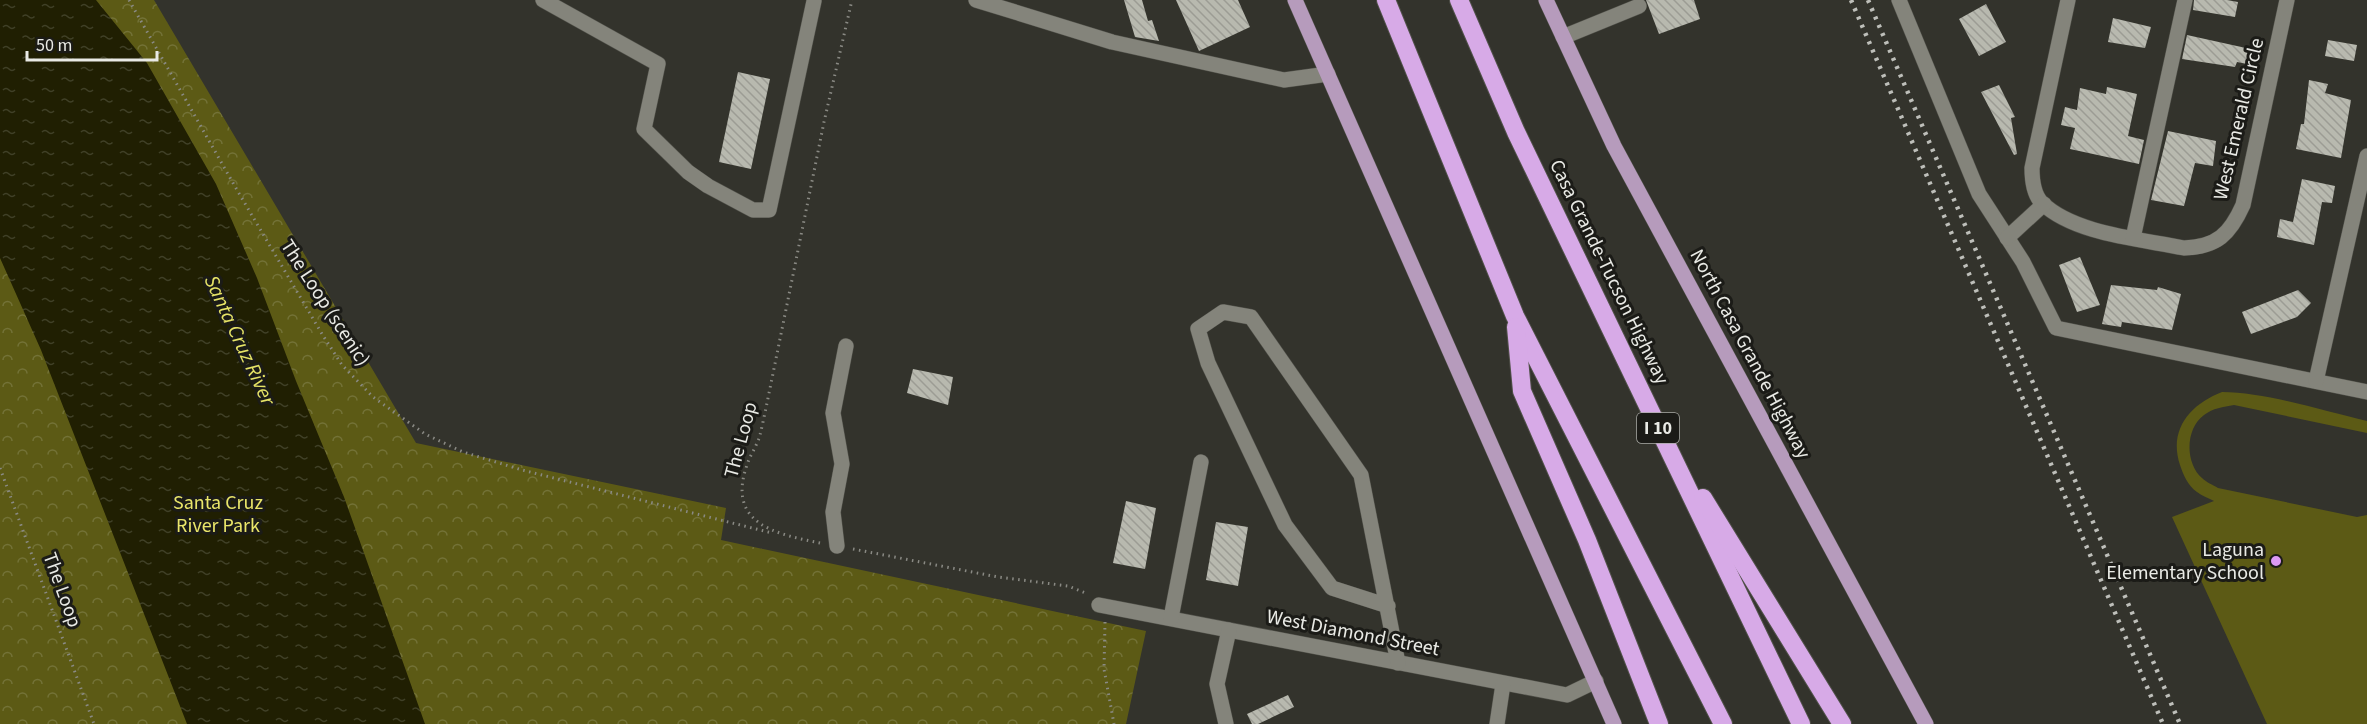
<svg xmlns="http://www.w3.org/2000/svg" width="2367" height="724" font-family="'Source Sans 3',sans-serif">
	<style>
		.grass { fill: #5c5a15 }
		.forest { fill: url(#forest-crowns) }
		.water { fill: url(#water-ripples) }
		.building { fill: url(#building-back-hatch) }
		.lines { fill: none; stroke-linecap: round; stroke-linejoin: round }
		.minor-casing { stroke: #51514a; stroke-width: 16 }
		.major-casing { stroke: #51514a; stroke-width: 16 }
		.highway-casing { stroke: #51514a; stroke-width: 20 }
		.path { stroke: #8a8a84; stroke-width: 3; stroke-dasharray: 1.5 4.5; stroke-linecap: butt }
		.minor { stroke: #84847b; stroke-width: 15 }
		.major { stroke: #b69bbc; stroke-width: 15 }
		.highway { stroke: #d7aae7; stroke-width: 18 }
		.rail { stroke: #bebfba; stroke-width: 4.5; stroke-dasharray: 3 6; stroke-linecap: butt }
		.poi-dot { fill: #dc99f4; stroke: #1b1b17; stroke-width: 2 }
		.labels { text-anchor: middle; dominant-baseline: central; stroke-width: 6; stroke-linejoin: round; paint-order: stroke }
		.shield { fill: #1b1b17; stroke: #abaca7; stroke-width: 1.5 }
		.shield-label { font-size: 18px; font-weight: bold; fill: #e9eae5 }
		.street-label { font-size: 20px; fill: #e9eae5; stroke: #1b1b17 }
		.park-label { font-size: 20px; fill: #eae66a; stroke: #1b1b17 }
		.poi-label { font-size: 20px; fill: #e9eae5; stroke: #1b1b17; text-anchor: end }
		.water-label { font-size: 21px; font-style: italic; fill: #e6e366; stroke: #1b1b17 }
	</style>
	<defs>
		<pattern id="forest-crowns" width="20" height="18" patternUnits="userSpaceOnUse" patternTransform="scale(1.5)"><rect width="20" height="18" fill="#5c5a15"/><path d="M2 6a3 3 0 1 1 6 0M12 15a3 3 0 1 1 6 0" fill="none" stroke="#737237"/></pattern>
		<pattern id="water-ripples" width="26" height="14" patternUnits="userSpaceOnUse" patternTransform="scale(1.5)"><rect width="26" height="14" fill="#201f02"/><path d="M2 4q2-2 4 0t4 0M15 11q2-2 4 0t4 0" fill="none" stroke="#404027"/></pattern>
		<pattern id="building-back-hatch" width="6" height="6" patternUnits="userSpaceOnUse" patternTransform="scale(1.5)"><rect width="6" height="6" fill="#b8b9af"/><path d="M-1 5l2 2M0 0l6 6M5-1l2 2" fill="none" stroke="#9c9c94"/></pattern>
	</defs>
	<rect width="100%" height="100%" fill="#33332c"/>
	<path class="grass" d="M2222,392C2265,392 2324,411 2367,421V433L2234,405C2223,407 2213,408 2204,415C2185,429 2185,463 2202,478C2206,482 2213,485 2218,488L2357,517L2367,515V724H2267L2172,517L2214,501C2209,498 2202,496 2197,492C2188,486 2183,474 2180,465C2168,429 2191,404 2222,392Z"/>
	<polygon class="forest" points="0,0 154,0 416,443 726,508 721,540 1146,631 1126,724 0,724"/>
	<polygon class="water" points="0,0 96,0 147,63 216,184 257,278 296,381 344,497 425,724 187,724 41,350 0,258"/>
	<g class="building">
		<polygon points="1124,0 1142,0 1148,21 1152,20 1159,41 1135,37"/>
		<polygon points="1176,0 1238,0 1250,27 1199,51"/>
		<polygon points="1646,0 1694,0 1700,19 1659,34"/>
		<polygon points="2194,0 2227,0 2238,2 2235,17 2193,10"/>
		<polygon points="1986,4 2006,42 1979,56 1959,19"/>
		<polygon points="2113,18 2151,27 2145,48 2108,42"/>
		<polygon points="2187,35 2255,50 2252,65 2237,62 2235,67 2182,59"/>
		<polygon points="2328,40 2357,45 2354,61 2325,56"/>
		<polygon points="738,72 770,79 751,169 719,162"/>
		<polygon points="2309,80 2328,84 2325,93 2351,100 2341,158 2296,149 2301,124 2304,124"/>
		<polygon points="1999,85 2015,117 2011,118 2017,154 2014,155 1981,92"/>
		<polygon points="2107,87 2137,94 2128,136 2144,140 2139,164 2070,149 2075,128 2061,125 2065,107 2077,110 2080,88 2106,94"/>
		<polygon points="2168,131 2216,141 2213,166 2195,163 2184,206 2151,200"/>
		<polygon points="2302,179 2335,186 2332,203 2322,202 2314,245 2277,237 2280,219 2293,222"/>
		<polygon points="2080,257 2100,305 2077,312 2059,265"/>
		<polygon points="2111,285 2157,290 2158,287 2181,294 2172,330 2122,322 2121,327 2102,324"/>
		<polygon points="2298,290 2311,303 2297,317 2251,334 2242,312"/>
		<polygon points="913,369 953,377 948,405 907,393"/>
		<polygon points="1126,501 1156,508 1145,569 1113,563"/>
		<polygon points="1216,522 1248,527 1238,586 1206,580"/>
		<polygon points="1288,695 1294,707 1258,724 1252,724 1247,714"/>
	</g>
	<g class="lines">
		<g class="minor-casing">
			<g id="minor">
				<polyline points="543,0 658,64 644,129 688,172 708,186 753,210 769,210 814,1"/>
				<polyline points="976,0 1112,42 1284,80 1328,74"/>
				<polyline points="1899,0 1979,194 2023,262 2056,328 2367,392"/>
				<path d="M2068,0L2032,168C2032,179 2033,194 2042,203C2074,234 2141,239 2184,248C2217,247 2230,234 2243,205L2287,0"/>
				<polyline points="1563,37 1639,6"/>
				<polyline points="2007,238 2044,204"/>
				<polyline points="2133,238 2185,0"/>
				<polyline points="2316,381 2367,156"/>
				<polyline points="837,546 833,512 842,464 833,413 846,346"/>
				<polyline points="1099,605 1567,695 1596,681"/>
				<polyline points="1388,606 1332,588 1285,525 1208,363 1198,329 1223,312 1251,317 1361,475 1398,663"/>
				<polyline points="1171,618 1201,462"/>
				<polyline points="1226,724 1217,684 1229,630"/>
				<polyline points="1497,724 1503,684"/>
			</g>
		</g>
		<g class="major-casing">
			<g id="major">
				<polyline points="1295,0 1614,724"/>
				<polyline points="1546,0 1614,146 1926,724"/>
			</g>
		</g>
		<g class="highway-casing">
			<g id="highway">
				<polyline points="1386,0 1515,316 1723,724"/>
				<polyline points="1459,0 1516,132 1801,724"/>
				<polyline points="1516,327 1522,391 1587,540 1659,724"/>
				<polyline points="1703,498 1842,724"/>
			</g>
		</g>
		<g class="path">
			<polyline points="129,0 237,190 322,334 342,365 373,397 425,434 463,452 522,470 772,533"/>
			<polyline points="0,468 94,724"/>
			<path d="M820,543C776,534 726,524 747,465C750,455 757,446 760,435C762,427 764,417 766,408L824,122L852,0"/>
			<polyline points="853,549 998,577 1068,586 1088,594"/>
			<polyline points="1105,622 1104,669 1114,724"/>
		</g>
		<use href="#minor" class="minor"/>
		<use href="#major" class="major"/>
		<use href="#highway" class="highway"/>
		<g class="rail">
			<polyline points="1851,0 2163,724"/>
			<polyline points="1868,0 2180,724"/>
		</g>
	</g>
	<circle class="poi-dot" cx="2276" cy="561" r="6"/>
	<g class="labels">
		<rect class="shield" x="1637" y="413" width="42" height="30" rx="4.5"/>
		<g class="shield-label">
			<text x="1658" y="428">I 10</text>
		</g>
		<g class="street-label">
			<text transform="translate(2239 119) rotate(-77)">West Emerald Circle</text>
			<text transform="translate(1609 272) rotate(64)">Casa Grande-Tucson Highway</text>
			<text transform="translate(325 303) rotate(57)">The Loop (scenic)</text>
			<text transform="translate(1750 354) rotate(62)">North Casa Grande Highway</text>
			<text transform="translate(741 440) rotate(-75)">The Loop</text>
			<text transform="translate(62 590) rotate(70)">The Loop</text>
			<text transform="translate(1353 633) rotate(11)">West Diamond Street</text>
		</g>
		<g class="park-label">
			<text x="218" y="503">Santa Cruz<tspan x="218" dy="23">River Park</tspan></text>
		</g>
		<g class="poi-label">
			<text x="2264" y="550">Laguna<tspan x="2264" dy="23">Elementary School</tspan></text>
		</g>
		<g class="water-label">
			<text transform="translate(240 340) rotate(65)">Santa Cruz River</text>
		</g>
	</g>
	<path d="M27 51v9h130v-9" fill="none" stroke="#e9eae5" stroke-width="3"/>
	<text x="36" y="51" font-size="18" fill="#e9eae5" stroke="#1b1b17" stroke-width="4.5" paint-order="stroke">50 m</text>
</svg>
